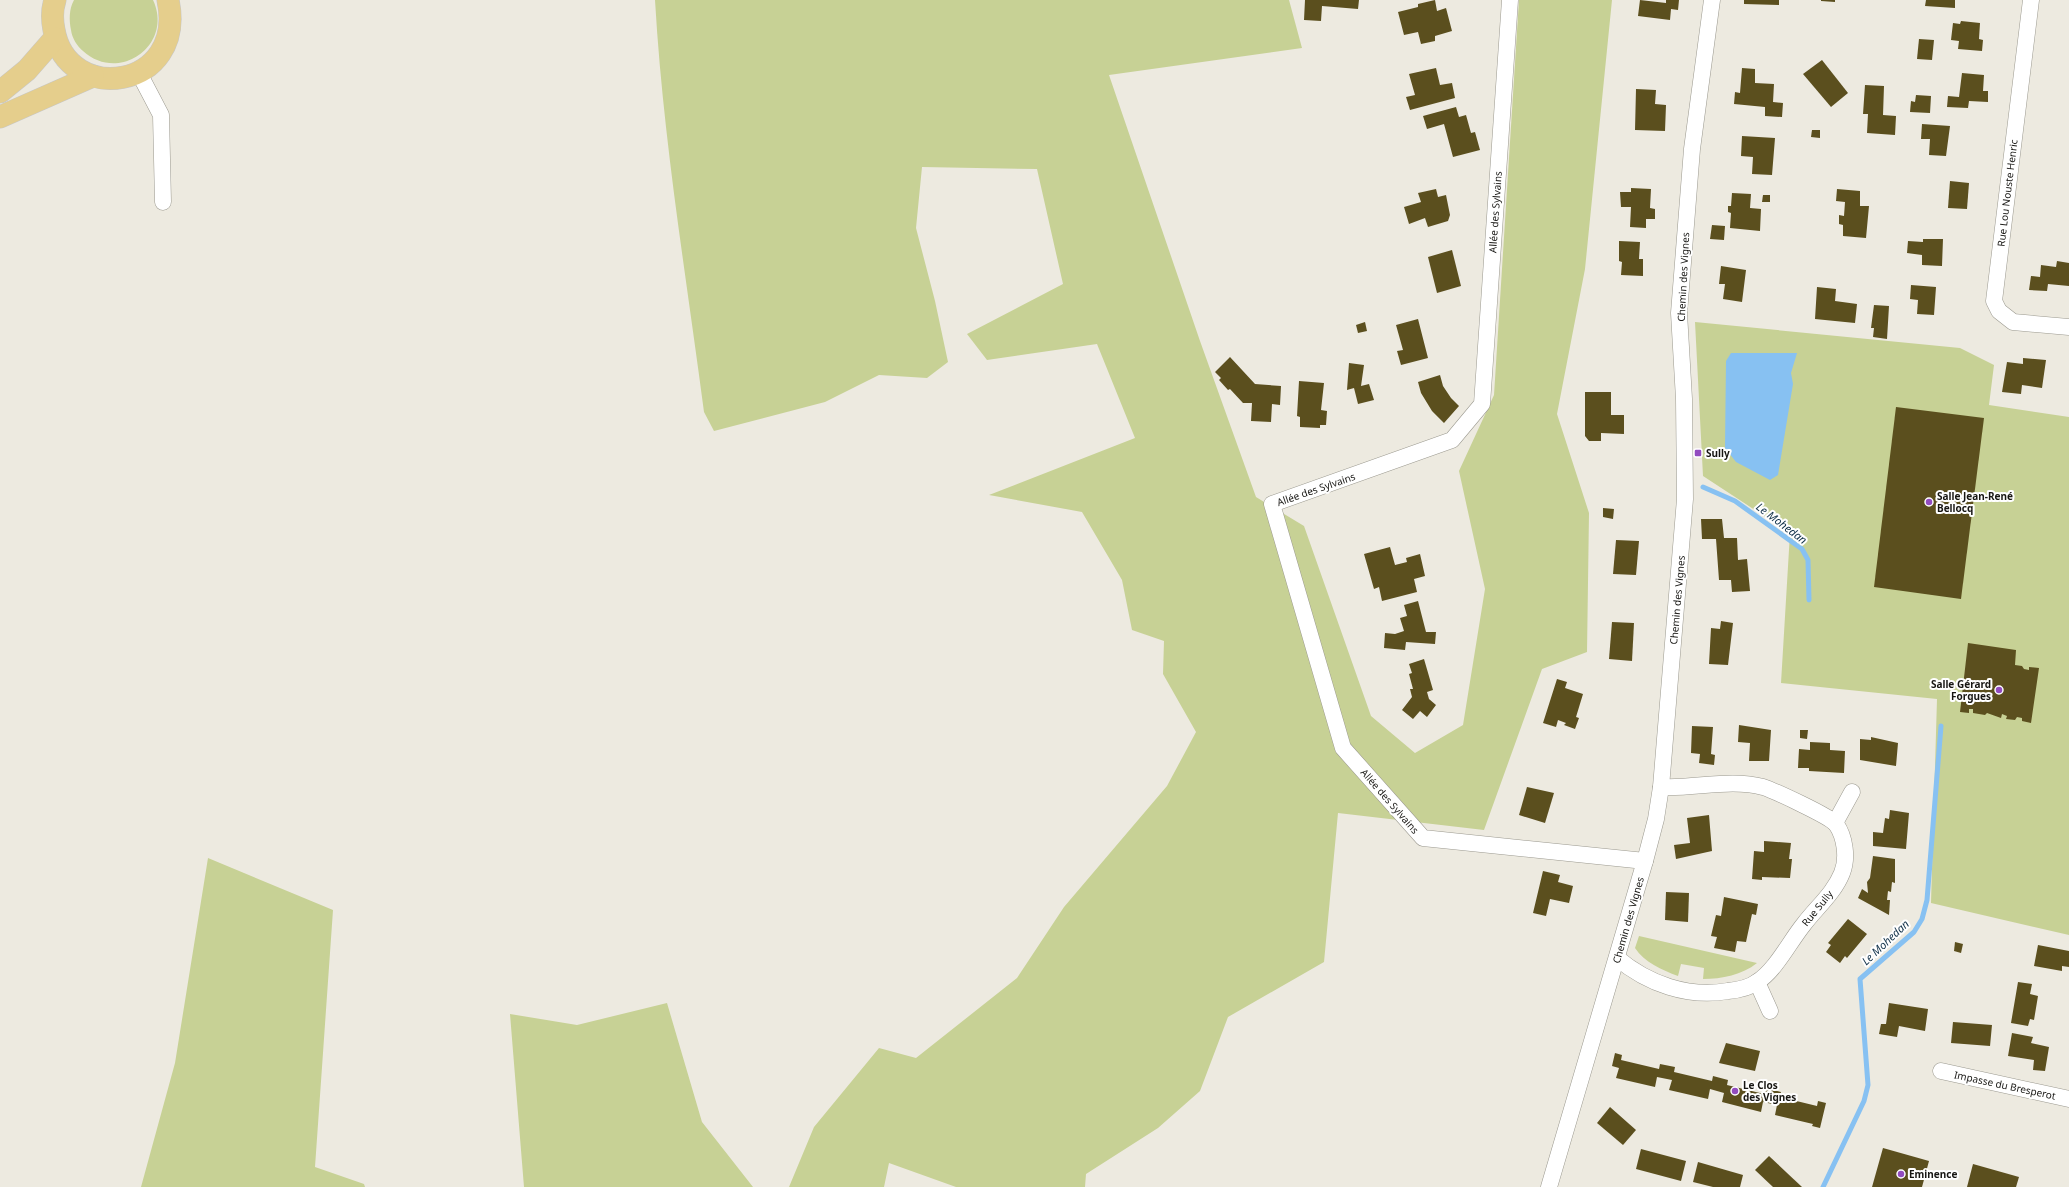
<svg xmlns="http://www.w3.org/2000/svg" width="2069" height="1187" font-family="'Noto Sans',sans-serif">
	<style>
		.green { fill: #c7d195 }
		.water { fill: #87c1f2 }
		.lines { fill: none; stroke-linecap: round; stroke-linejoin: round }
		.stream { stroke: #87c1f2; stroke-width: 5 }
		.building { fill: #5b4f1e }
		.street-casing { stroke: #9b998f; stroke-width: 17 }
		.primary-casing { stroke: #c7c7c6; stroke-width: 23 }
		.street { stroke: #fff; stroke-width: 16 }
		.primary { stroke: #e5ce8c; stroke-width: 22 }
		.poi-dot { fill: #924cc0; stroke: #fff; stroke-width: 1.5 }
		.labels { text-anchor: middle; dominant-baseline: central; stroke-width: 4; stroke-linejoin: round; paint-order: stroke }
		.street-label { font-size: 10px; fill: #171613; stroke: #fff }
		.poi-label { font-size: 10px; font-weight: bold; fill: #171613; stroke: #fff; text-anchor: start }
		.water-label { font-size: 11px; font-style: italic; fill: #0f2f47; stroke: #fff }
	</style>
	<rect width="100%" height="100%" fill="#edeae0"/>
	<g class="green">
		<path d="M74,0H153C174,45 119,84 83,51C77,46 72,38 71,30C69,20 69,9 74,0Z"/>
		<path d="M655,0H1289L1302,48L1109,75L1200,341L1256,497L1304,526L1371,716L1415,753L1463,725L1485,589L1459,471L1494,395L1519,0H1612L1585,269L1557,414L1589,513L1587,652L1542,669L1484,830L1338,813L1324,962L1228,1017L1200,1091L1158,1128L1086,1174L1085,1187H956L889,1163L884,1187H789L814,1127L879,1048L916,1058L1017,978L1064,907L1167,786L1196,732L1163,674L1164,641L1132,630L1122,580L1082,512L989,495L1135,438L1097,344L987,360L967,334L1063,284L1037,169L922,167L916,228L935,301L948,362L927,378L879,375L825,402L714,431L704,412C686,275 663,138 655,0Z"/>
		<polygon points="1695,322 1960,348 1994,365 1989,405 2069,417 2069,935 1931,903 1937,699 1781,683 1790,533 1703,476"/>
		<polygon points="208,858 333,910 315,1167 364,1184 365,1187 141,1187 175,1063"/>
		<path d="M1639,936L1757,963C1742,975 1722,979 1703,979L1704,968L1681,964L1678,976C1662,970 1644,962 1635,948Z"/>
		<polygon points="667,1003 702,1122 753,1187 524,1187 510,1014 577,1025"/>
	</g>
	<polygon class="water" points="1731,353 1797,353 1791,373 1793,384 1778,475 1770,480 1736,462 1725,448 1726,361"/>
	<g class="lines">
		<g class="stream">
			<polyline points="1703,487 1735,501 1802,549 1808,560 1809,600"/>
			<polyline points="1823,1187 1864,1101 1868,1085 1860,979 1914,932 1922,919 1927,900 1941,726"/>
		</g>
	</g>
	<g class="building">
		<polygon points="1305,0 1359,0 1358,9 1322,6 1321,21 1304,20"/>
		<polygon points="1435,0 1437,11 1446,8 1452,31 1435,36 1435,41 1421,44 1418,32 1404,35 1398,12 1418,7 1418,4"/>
		<polygon points="1640,0 1666,3 1666,0 1679,0 1678,10 1671,9 1670,20 1638,16"/>
		<polygon points="1744,0 1779,0 1779,5 1744,4"/>
		<polygon points="1821,0 1835,0 1835,2 1821,1"/>
		<polygon points="1926,0 1955,0 1955,8 1925,6"/>
		<polygon points="1961,21 1980,23 1979,39 1983,40 1982,51 1958,49 1959,41 1951,40 1953,23 1960,24"/>
		<polygon points="1919,39 1934,40 1932,60 1917,59"/>
		<polygon points="1822,60 1848,93 1831,107 1803,74"/>
		<polygon points="1436,68 1440,85 1452,83 1455,98 1410,110 1406,97 1415,95 1409,74"/>
		<polygon points="1742,68 1755,69 1755,83 1774,84 1773,102 1783,103 1782,117 1765,116 1765,107 1734,104 1735,92 1740,93"/>
		<polygon points="1962,73 1984,75 1983,91 1988,91 1988,102 1969,101 1968,108 1947,107 1948,96 1959,97"/>
		<polygon points="1865,85 1884,86 1883,115 1896,116 1895,135 1867,133 1868,114 1863,114"/>
		<polygon points="1636,89 1656,90 1655,104 1666,105 1665,131 1635,130"/>
		<polygon points="1916,95 1931,96 1930,113 1910,112 1911,101 1915,102"/>
		<polygon points="1456,107 1459,117 1466,115 1471,133 1475,132 1480,150 1453,157 1444,124 1427,129 1423,116"/>
		<polygon points="1922,124 1950,126 1946,156 1929,155 1930,139 1921,139"/>
		<polygon points="1812,130 1820,130 1820,138 1811,137"/>
		<polygon points="1742,136 1775,138 1772,175 1752,174 1753,157 1741,156"/>
		<polygon points="1950,181 1969,183 1967,209 1948,208"/>
		<polygon points="1631,188 1651,189 1650,208 1655,209 1655,219 1646,219 1646,228 1630,227 1631,207 1621,207 1620,192 1631,192"/>
		<polygon points="1436,189 1438,197 1446,195 1450,215 1448,221 1428,227 1425,218 1409,224 1404,207 1421,202 1418,193"/>
		<polygon points="1837,189 1860,191 1860,206 1869,206 1866,238 1843,236 1843,225 1839,224 1839,215 1844,216 1845,202 1836,201"/>
		<polygon points="1732,193 1751,194 1750,208 1761,209 1760,231 1730,228 1731,213 1728,212 1728,206 1731,206"/>
		<polygon points="1763,195 1770,195 1770,202 1762,202"/>
		<polygon points="1712,225 1725,226 1724,240 1710,239"/>
		<polygon points="1923,239 1943,239 1942,266 1922,265 1922,255 1907,253 1908,241 1923,242"/>
		<polygon points="1619,241 1640,242 1639,259 1643,259 1643,276 1621,275 1622,262 1619,261"/>
		<polygon points="1452,250 1461,286 1437,293 1428,257"/>
		<polygon points="2057,261 2069,263 2069,286 2048,284 2047,291 2029,290 2031,276 2040,277 2041,265 2056,267"/>
		<polygon points="1721,266 1746,270 1742,302 1723,299 1725,284 1719,284"/>
		<polygon points="1911,285 1936,287 1934,315 1917,314 1918,300 1910,299"/>
		<polygon points="1817,287 1836,289 1835,301 1857,304 1855,323 1815,319"/>
		<polygon points="1874,305 1889,306 1887,339 1873,337 1874,328 1871,328"/>
		<polygon points="1418,319 1428,358 1401,365 1397,351 1403,350 1396,325"/>
		<polygon points="1365,322 1367,331 1358,333 1356,325"/>
		<polygon points="1230,357 1255,384 1281,386 1280,405 1272,404 1271,422 1251,421 1252,403 1243,403 1230,389 1228,390 1219,380 1221,378 1215,372"/>
		<polygon points="2023,358 2046,360 2042,388 2022,385 2021,394 2002,392 2007,362 2023,364"/>
		<polygon points="1349,363 1364,365 1361,386 1369,384 1374,400 1358,404 1354,388 1347,390"/>
		<polygon points="1440,375 1443,386 1451,398 1459,406 1444,423 1432,411 1421,393 1418,382"/>
		<polygon points="1299,381 1324,383 1321,410 1327,411 1326,425 1320,425 1320,428 1300,427 1300,417 1297,416"/>
		<polygon points="1585,392 1611,392 1611,415 1624,415 1624,434 1601,433 1601,441 1589,441 1585,436"/>
		<polygon points="1896,407 1984,418 1961,599 1874,587"/>
		<polygon points="1603,508 1614,509 1613,519 1603,517"/>
		<polygon points="1701,519 1722,519 1724,538 1737,538 1738,560 1747,559 1750,591 1732,592 1731,580 1719,580 1716,539 1702,539"/>
		<polygon points="1616,540 1639,541 1636,575 1613,574"/>
		<polygon points="1390,547 1395,565 1407,562 1406,558 1420,554 1425,576 1414,579 1417,592 1382,601 1379,587 1374,589 1364,554"/>
		<polygon points="1418,601 1426,632 1436,632 1435,644 1406,642 1405,650 1384,648 1385,633 1395,634 1404,631 1400,618 1407,616 1404,605"/>
		<polygon points="1721,621 1733,623 1728,665 1709,664 1711,628 1720,629"/>
		<polygon points="1612,622 1634,623 1632,661 1609,659"/>
		<polygon points="1968,643 2016,650 2015,665 2022,666 2024,669 2029,670 2029,667 2039,668 2031,723 2022,721 2022,718 2017,717 2015,720 2006,719 2007,716 2002,714 2001,718 1987,713 1985,715 1973,713 1973,709 1969,709 1969,713 1960,712"/>
		<polygon points="1424,659 1433,690 1427,692 1429,699 1436,705 1427,717 1420,711 1413,719 1402,710 1412,697 1410,689 1413,689 1409,674 1412,673 1409,664"/>
		<polygon points="1557,679 1567,682 1565,688 1583,694 1576,717 1579,718 1575,729 1564,725 1566,723 1558,720 1556,727 1543,723"/>
		<polygon points="1739,725 1771,730 1769,761 1749,761 1750,743 1738,742"/>
		<polygon points="1692,726 1713,727 1711,754 1715,755 1714,765 1699,763 1700,754 1691,753"/>
		<polygon points="1800,730 1808,730 1807,739 1800,738"/>
		<polygon points="1871,737 1898,743 1896,766 1860,760 1860,739 1871,740"/>
		<polygon points="1810,742 1830,743 1830,750 1845,751 1844,773 1809,771 1809,768 1798,768 1799,749 1810,750"/>
		<polygon points="1527,787 1554,793 1545,823 1519,815"/>
		<polygon points="1890,810 1909,813 1906,849 1873,846 1873,832 1883,833 1885,818 1889,819"/>
		<polygon points="1709,815 1712,851 1676,859 1674,845 1690,843 1687,818"/>
		<polygon points="1764,841 1791,843 1789,859 1792,859 1790,878 1762,877 1762,880 1752,879 1754,851 1764,852"/>
		<polygon points="1873,856 1895,859 1895,883 1892,882 1891,892 1888,891 1887,900 1890,900 1889,915 1858,898 1862,889 1868,893 1867,882 1870,878"/>
		<polygon points="1543,871 1560,875 1558,882 1573,886 1569,903 1550,899 1546,916 1533,913"/>
		<polygon points="1666,892 1689,893 1688,922 1665,920"/>
		<polygon points="1724,897 1758,904 1756,915 1752,914 1746,942 1737,941 1735,952 1714,948 1717,937 1711,936 1716,915 1721,916"/>
		<polygon points="1848,919 1867,934 1847,958 1845,956 1840,963 1826,952 1831,945 1828,943"/>
		<polygon points="1955,942 1963,944 1961,953 1954,951"/>
		<polygon points="2038,945 2069,951 2069,967 2062,966 2062,971 2034,966"/>
		<polygon points="2018,982 2032,984 2030,994 2038,996 2034,1020 2030,1019 2028,1026 2011,1023"/>
		<polygon points="1889,1003 1928,1009 1925,1031 1899,1026 1897,1037 1879,1034 1881,1024 1886,1024"/>
		<polygon points="1953,1022 1992,1025 1990,1046 1951,1043"/>
		<polygon points="2012,1033 2033,1037 2031,1043 2049,1047 2045,1071 2033,1070 2034,1060 2008,1056"/>
		<polygon points="1726,1043 1760,1051 1755,1071 1719,1063"/>
		<polygon points="1615,1053 1622,1055 1621,1060 1659,1069 1660,1064 1675,1067 1674,1072 1712,1081 1713,1076 1728,1080 1727,1085 1764,1094 1766,1088 1781,1092 1780,1097 1817,1106 1818,1101 1826,1103 1820,1128 1812,1126 1813,1124 1775,1115 1777,1105 1763,1102 1761,1112 1722,1102 1724,1093 1710,1089 1708,1099 1669,1090 1672,1080 1657,1077 1655,1087 1616,1078 1619,1068 1612,1066"/>
		<polygon points="1610,1107 1636,1130 1623,1145 1597,1123"/>
		<polygon points="1883,1148 1929,1161 1922,1187 1872,1187"/>
		<polygon points="1641,1149 1686,1161 1681,1181 1636,1169"/>
		<polygon points="1769,1156 1802,1187 1773,1187 1755,1170"/>
		<polygon points="1698,1162 1743,1175 1740,1187 1713,1187 1693,1182"/>
		<polygon points="1973,1164 2019,1177 2016,1187 1967,1187"/>
	</g>
	<g class="lines">
		<g class="street-casing">
			<g id="street">
				<polyline points="1510,0 1482,404 1452,440 1272,504 1343,748 1423,838 1645,861"/>
				<polyline points="2031,0 1994,301 1999,311 2013,322 2069,327"/>
				<polyline points="139,73 161,115 163,202"/>
				<polyline points="1835,823 1852,792"/>
				<path d="M1617,958C1648,984 1688,998 1728,991C1738,990 1749,988 1757,982C1776,970 1790,941 1804,924C1817,907 1834,893 1842,873C1848,858 1845,837 1836,824C1829,816 1775,791 1763,787C1730,778 1695,789 1661,787"/>
				<polyline points="1757,982 1770,1011"/>
				<polyline points="1941,1071 2069,1099"/>
				<polyline points="1549,1187 1645,861 1656,819 1661,787 1685,499 1684,399 1679,313 1692,149 1712,0"/>
			</g>
		</g>
		<g class="primary-casing">
			<g id="primary">
				<path d="M55,0C52,9 52,20 54,30C67,106 187,90 168,0"/>
				<polyline points="0,92 27,70 55,38"/>
				<polyline points="0,117 93,76"/>
			</g>
		</g>
		<use href="#street" class="street"/>
		<use href="#primary" class="primary"/>
	</g>
	<g class="poi-dot">
		<rect x="1694" y="449" width="8" height="8" rx="2"/>
		<circle cx="1929" cy="502" r="4"/>
		<circle cx="1999" cy="690" r="4"/>
		<circle cx="1735" cy="1091" r="4"/>
		<circle cx="1901" cy="1174" r="4"/>
	</g>
	<g class="labels">
		<g class="street-label">
			<text transform="translate(2007 193) rotate(-83)">Rue Lou Nouste Henric</text>
			<text transform="translate(1495 212) rotate(-86)">Allée des Sylvains</text>
			<text transform="translate(1683 277) rotate(-87)">Chemin des Vignes</text>
			<text transform="translate(1316 489) rotate(-19)">Allée des Sylvains</text>
			<text transform="translate(1677 600) rotate(-85)">Chemin des Vignes</text>
			<text transform="translate(1390 801) rotate(49)">Allée des Sylvains</text>
			<text transform="translate(1817 908) rotate(-51)">Rue Sully</text>
			<text transform="translate(1628 920) rotate(-74)">Chemin des Vignes</text>
			<text transform="translate(2005 1085) rotate(12)">Impasse du Bresperot</text>
		</g>
		<g class="poi-label">
			<text x="1706" y="453">Sully</text>
			<text x="1937" y="496">Salle Jean-René<tspan x="1937" dy="12">Bellocq</tspan></text>
			<text x="1991" y="684" text-anchor="end">Salle Gérard<tspan x="1991" dy="12">Forgues</tspan></text>
			<text x="1743" y="1085">Le Clos<tspan x="1743" dy="12">des Vignes</tspan></text>
			<text x="1909" y="1174">Eminence</text>
		</g>
		<g class="water-label">
			<text transform="translate(1782 523) rotate(37)">Le Mohedan</text>
			<text transform="translate(1885 942) rotate(-43)">Le Mohedan</text>
		</g>
	</g>
</svg>
